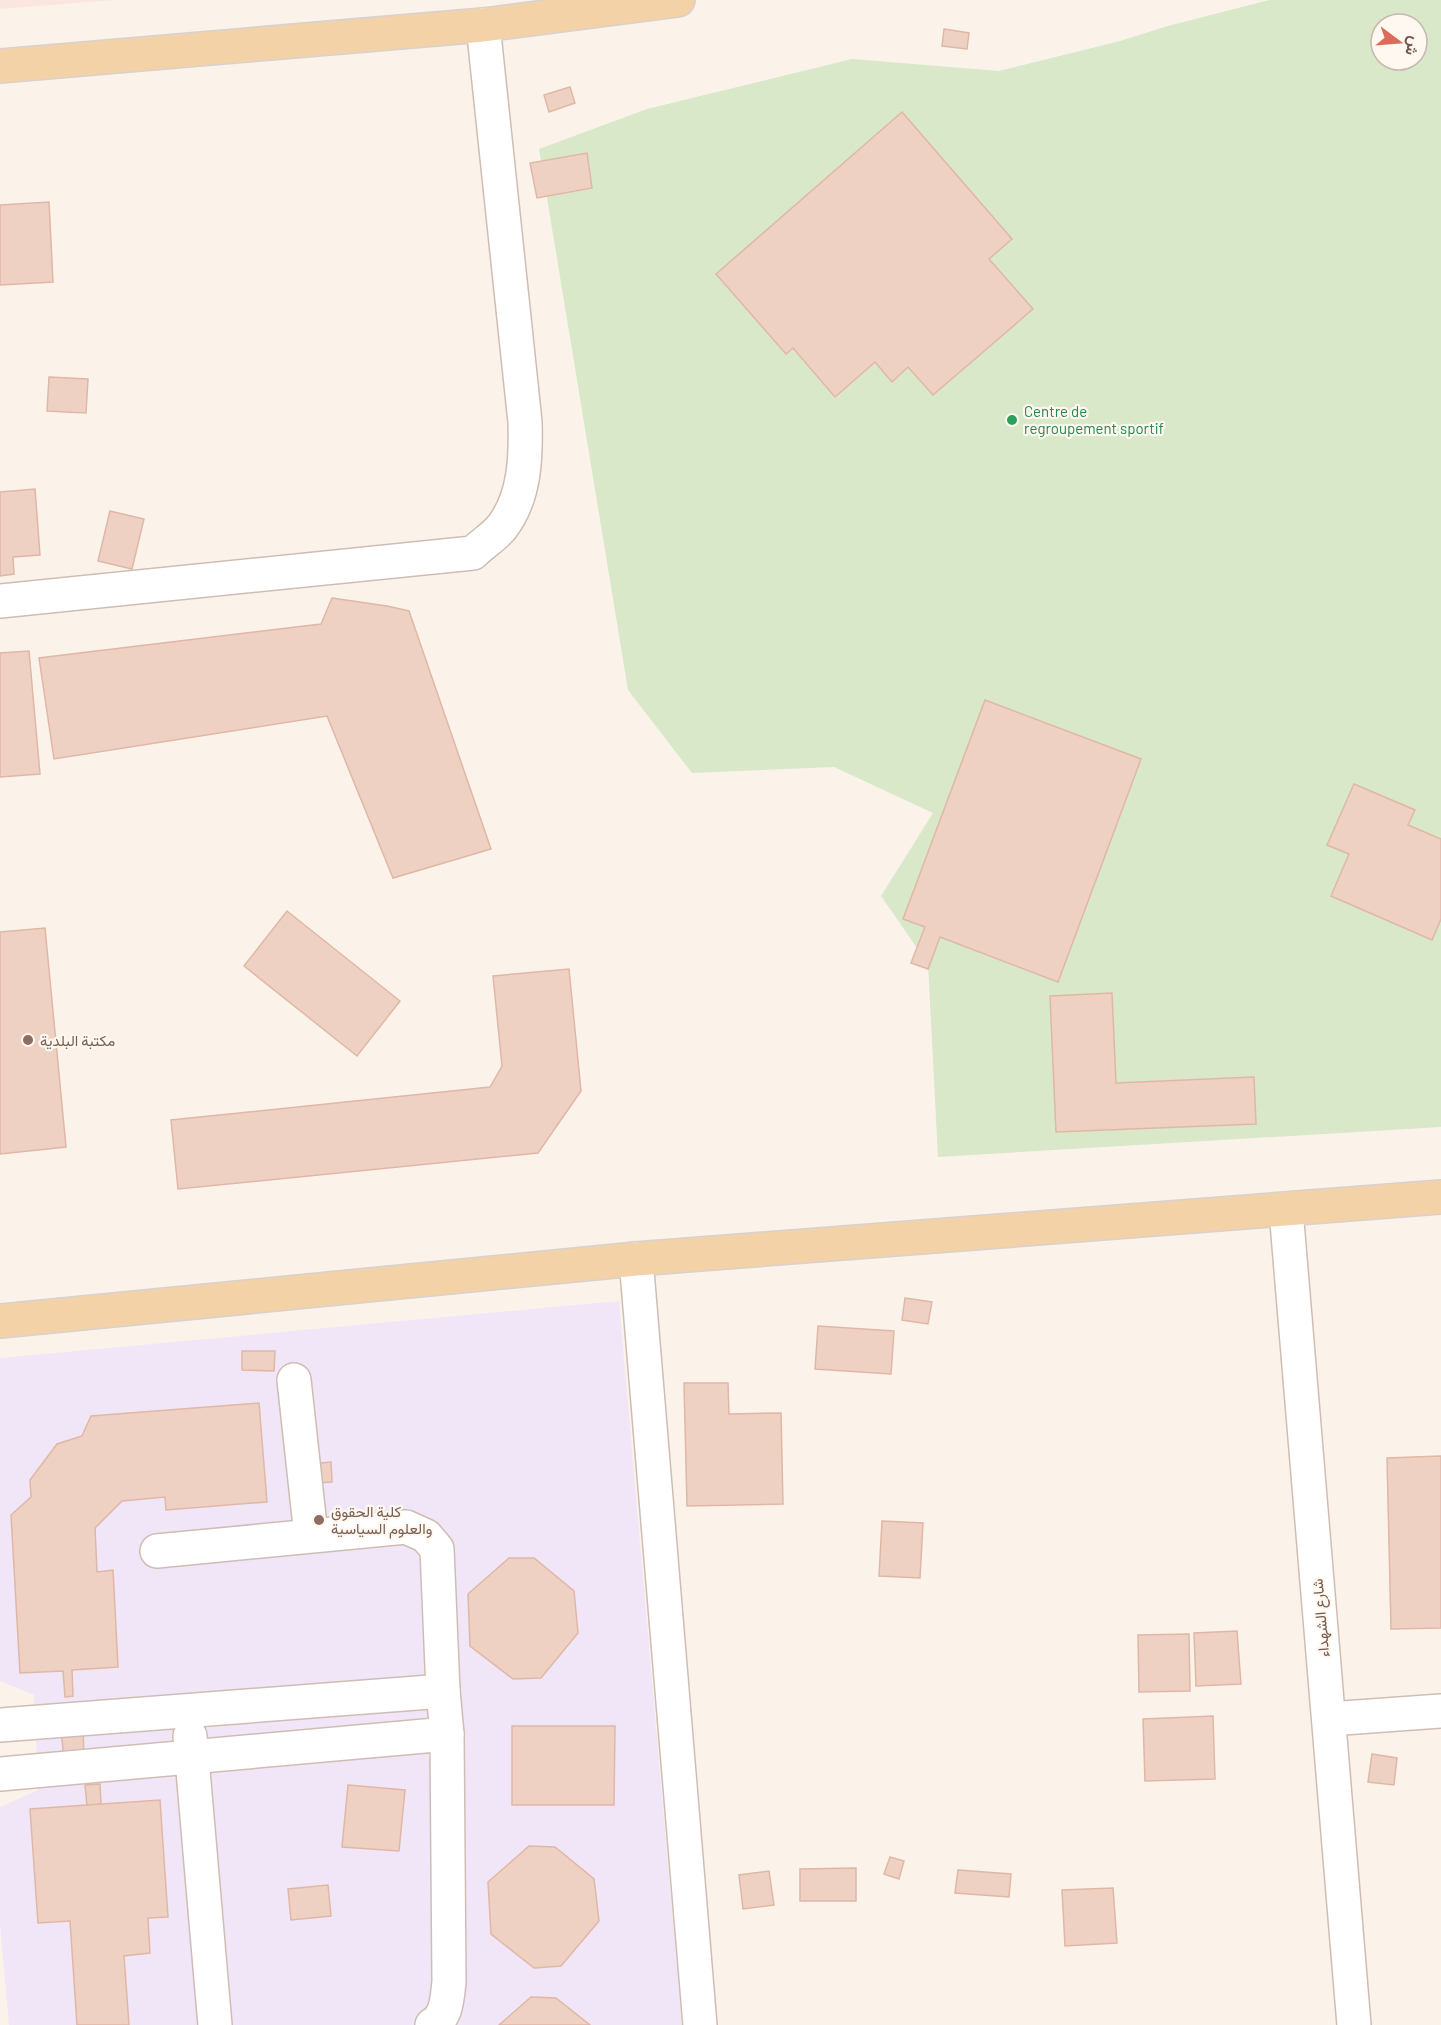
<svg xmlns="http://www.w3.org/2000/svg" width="1441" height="2025" font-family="Barlow,Vazirmatn,sans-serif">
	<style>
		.commercial { fill: #fae5df }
		.education { fill: #f0e6f8 }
		.green { fill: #d8e8c9; fill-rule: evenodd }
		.building { fill: #efd1c4; stroke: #e0b7a5; stroke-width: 1.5 }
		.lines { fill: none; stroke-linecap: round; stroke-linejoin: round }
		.minor-casing { stroke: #cfbdb3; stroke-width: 36 }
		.major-casing { stroke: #d8d1ce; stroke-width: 36 }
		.minor { stroke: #fff; stroke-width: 33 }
		.major { stroke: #f4d2a8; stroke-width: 33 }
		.leisure-dot { fill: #2e9e5b; stroke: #fef8f0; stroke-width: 2 }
		.education-dot { fill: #8d6e63; stroke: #fef8f0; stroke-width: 2 }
		.labels { text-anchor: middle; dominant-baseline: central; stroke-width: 4.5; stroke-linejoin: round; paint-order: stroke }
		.leisure-label { font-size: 15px; fill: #27864d; stroke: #fef8f0; text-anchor: start }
		.education-label { font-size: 15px; fill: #785e54; stroke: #fef8f0; text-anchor: start }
		.street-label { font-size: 15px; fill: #74594f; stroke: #fef8f0 }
	</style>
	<rect width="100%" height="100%" fill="#fbf3ea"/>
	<polygon class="commercial" points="0,0 115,0 0,9"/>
	<polygon class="education" points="619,1301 682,2025 9,2025 0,1925 0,1807 38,1790 34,1695 0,1681 0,1358"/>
	<path class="green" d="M1269,0H1441V1127L938,1157L928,964L881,896L933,813L834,767L692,773L628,690L539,149L647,109L852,59L999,71L1120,41L1168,26ZM1381,24H1417V60H1381Z"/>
	<g class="building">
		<polygon points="944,29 969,33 967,49 942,46"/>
		<polygon points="570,87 575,103 549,112 544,95"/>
		<polygon points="902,112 1012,239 989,259 1033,309 933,395 908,367 892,382 875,362 835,397 793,348 786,354 716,274"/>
		<polygon points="587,153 592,188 537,198 530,163"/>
		<polygon points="49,202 53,282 0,285 0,205"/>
		<polygon points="49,377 88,379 86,413 47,411"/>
		<polygon points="35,489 40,555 13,557 14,574 0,576 0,492"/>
		<polygon points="110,511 144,519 132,569 98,561"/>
		<polygon points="332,598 387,606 409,611 491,849 393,878 327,716 54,759 39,658 321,624"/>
		<polygon points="29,651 40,774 0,777 0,653"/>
		<polygon points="985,700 1141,759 1058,982 940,937 928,969 911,963 925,927 903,919"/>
		<polygon points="1354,784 1415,810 1408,825 1441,839 1441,919 1432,940 1331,896 1349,854 1327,845"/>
		<polygon points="287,911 400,1001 357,1056 244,966"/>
		<polygon points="45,928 66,1147 0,1154 0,932"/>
		<polygon points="569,969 581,1091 538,1153 178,1189 171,1120 490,1087 502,1066 493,976"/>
		<polygon points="1112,993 1116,1083 1254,1077 1256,1124 1056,1132 1050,996"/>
		<polygon points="905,1298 932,1302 928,1324 902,1320"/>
		<polygon points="818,1326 894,1331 891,1374 815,1369"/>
		<polygon points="242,1351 275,1351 274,1371 242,1370"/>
		<polygon points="684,1383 728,1383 729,1414 781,1413 783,1504 687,1506"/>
		<polygon points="259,1403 267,1502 166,1510 165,1497 122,1501 95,1528 97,1572 113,1570 118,1667 72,1670 73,1696 65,1697 63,1671 20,1673 11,1515 31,1497 30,1480 57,1444 82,1436 91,1416"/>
		<polygon points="1441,1456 1441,1628 1391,1629 1387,1458"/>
		<polygon points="331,1462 332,1482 313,1483 311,1464"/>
		<polygon points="882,1521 923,1523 920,1578 879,1576"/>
		<polygon points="509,1558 534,1558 574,1591 578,1633 541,1678 513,1679 470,1646 468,1594"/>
		<polygon points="1237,1631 1241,1684 1196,1686 1194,1633"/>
		<polygon points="1189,1634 1190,1691 1139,1692 1138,1635"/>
		<polygon points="1213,1716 1215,1779 1145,1781 1143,1719"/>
		<polygon points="83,1723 84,1764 64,1765 61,1724"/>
		<polygon points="512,1726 615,1726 614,1805 512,1805"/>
		<polygon points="1372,1754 1397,1758 1394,1785 1368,1782"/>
		<polygon points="100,1784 101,1804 87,1806 85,1785"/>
		<polygon points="348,1785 405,1790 399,1851 342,1847"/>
		<polygon points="160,1800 168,1917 148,1918 150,1953 124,1956 129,2025 77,2025 70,1921 38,1923 30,1809"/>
		<polygon points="529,1846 555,1847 594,1879 599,1921 561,1966 534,1968 491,1934 488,1882"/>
		<polygon points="890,1857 904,1861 899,1879 884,1874"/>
		<polygon points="856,1868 856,1901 800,1901 800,1869"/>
		<polygon points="958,1870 1011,1874 1009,1897 955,1893"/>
		<polygon points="769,1871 774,1905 743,1909 739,1875"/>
		<polygon points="328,1885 331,1916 291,1920 288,1889"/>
		<polygon points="1113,1888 1117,1943 1065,1946 1062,1890"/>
		<polygon points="531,1997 556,1998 590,2025 499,2025"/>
	</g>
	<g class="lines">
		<g class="minor-casing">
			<g id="minor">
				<path d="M0,601L473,553C482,544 494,537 502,527C525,497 526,458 525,422L483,25"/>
				<polyline points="1286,1210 1354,2025"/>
				<polyline points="636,1259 700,2025"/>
				<polyline points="294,1380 311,1535"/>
				<path d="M157,1551L406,1527L426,1536L437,1549L443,1691L447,1734L449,1982C447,1998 447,2017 432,2025"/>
				<polyline points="1329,1719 1441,1711"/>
				<polyline points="0,1725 443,1691"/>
				<polyline points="190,1736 215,2025"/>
				<polyline points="0,1774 447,1734"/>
			</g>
		</g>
		<g class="major-casing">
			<g id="major">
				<polyline points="0,66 483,25 678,0"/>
				<polyline points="0,1321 636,1259 1441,1197"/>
			</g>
		</g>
		<use href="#minor" class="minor"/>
		<use href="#major" class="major"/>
	</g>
	<circle class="leisure-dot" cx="1012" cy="420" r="6"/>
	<g class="education-dot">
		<circle cx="28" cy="1040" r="6"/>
		<circle cx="319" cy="1520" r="6"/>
	</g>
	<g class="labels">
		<g class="leisure-label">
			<text x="1024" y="411">Centre de<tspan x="1024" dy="17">regroupement sportif</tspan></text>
		</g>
		<g class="education-label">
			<text x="40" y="1040">مكتبة البلدية</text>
			<text x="331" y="1511">كلية الحقوق<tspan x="331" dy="17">والعلوم السياسية</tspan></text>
		</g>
		<g class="street-label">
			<text transform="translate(1320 1618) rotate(-95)">شارع الشهداء</text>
		</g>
	</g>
	<g transform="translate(1399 42) rotate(106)"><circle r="28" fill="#fef8f0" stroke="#c7b8b0" stroke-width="1.5"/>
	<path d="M0-4.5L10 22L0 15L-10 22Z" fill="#db6c59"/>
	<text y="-9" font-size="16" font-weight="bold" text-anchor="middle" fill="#74594f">ش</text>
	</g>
</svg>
